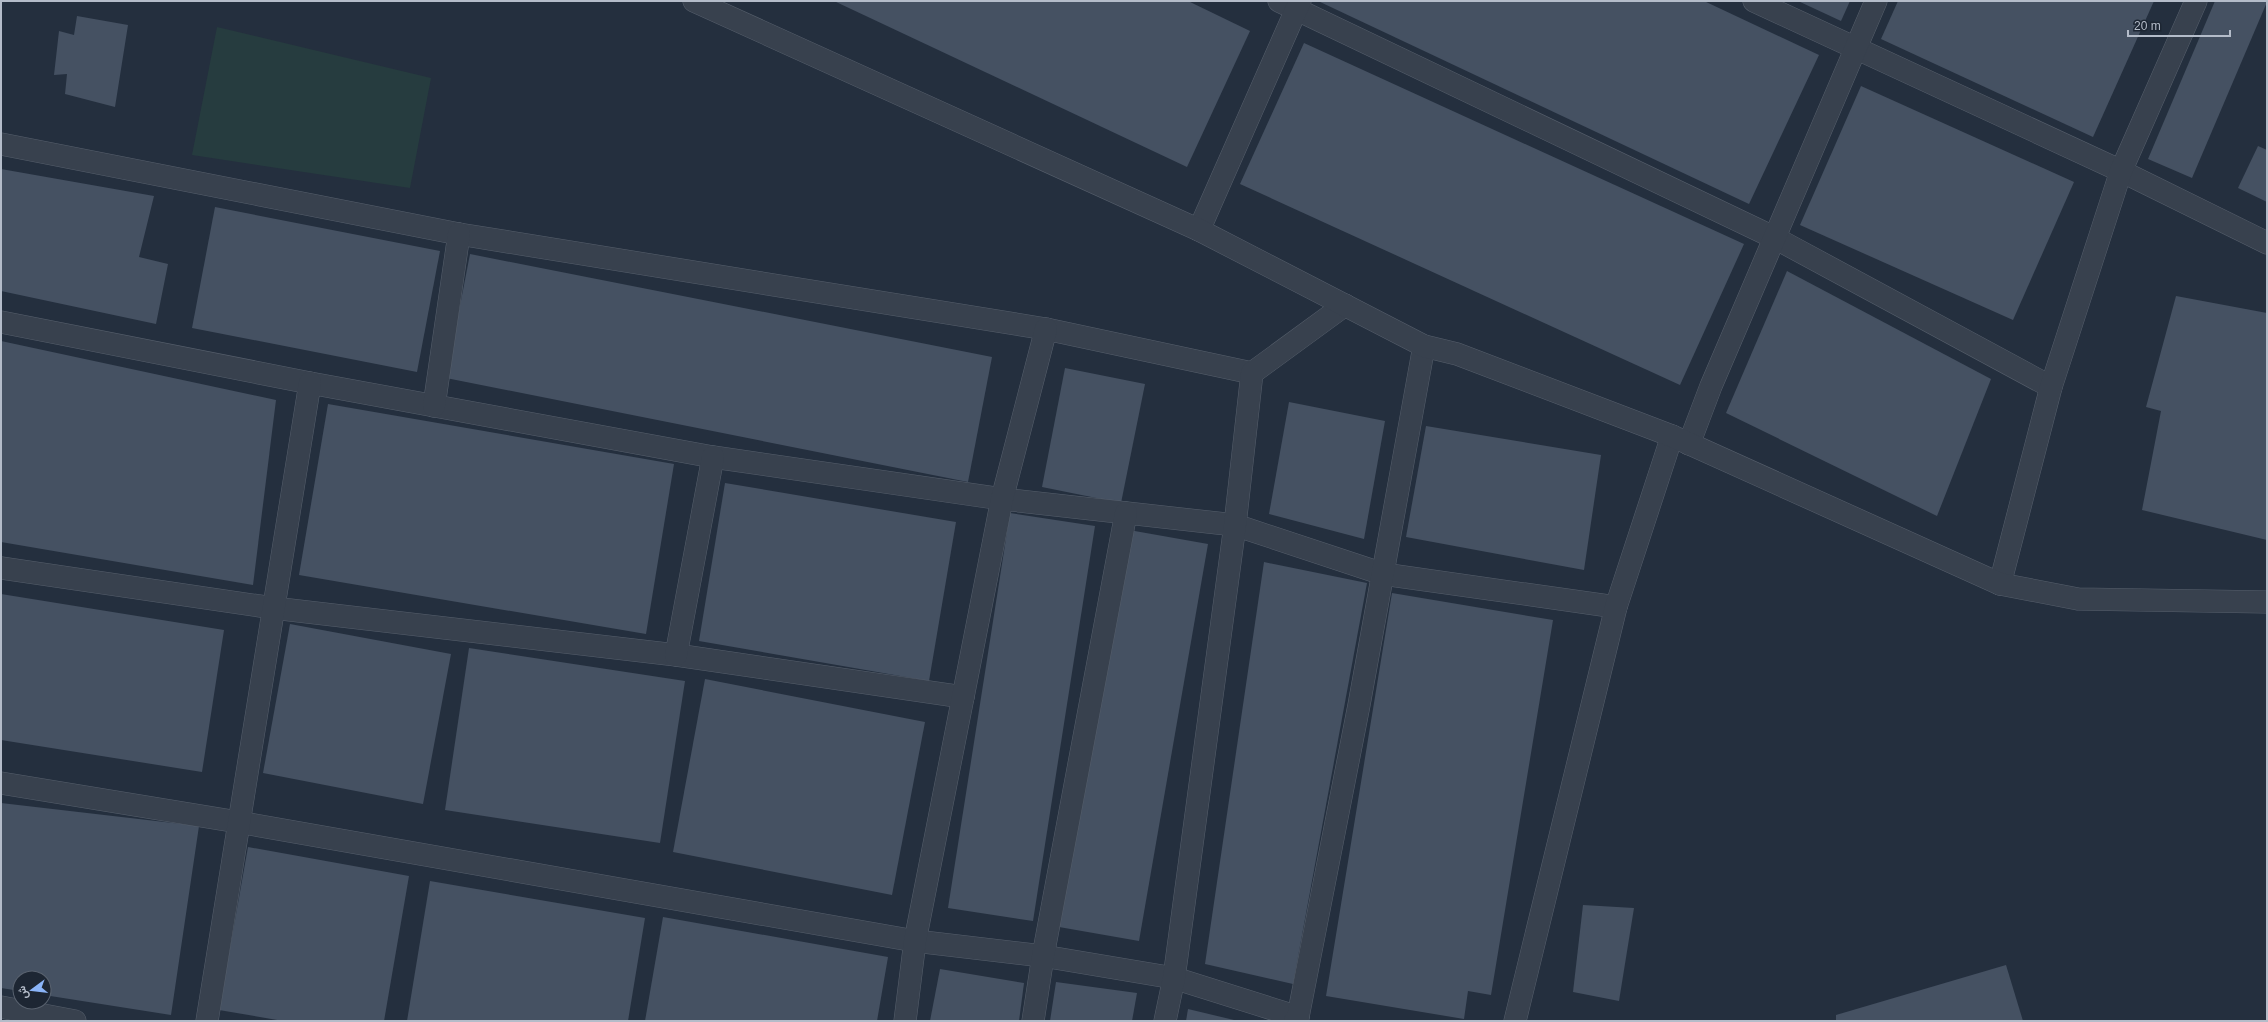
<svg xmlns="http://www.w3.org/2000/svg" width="2268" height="1022" font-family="Helvetica,Vazirmatn,sans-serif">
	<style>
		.green { fill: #263c3f }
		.building { fill: #455162 }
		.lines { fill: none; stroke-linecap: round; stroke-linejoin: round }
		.minor-casing { stroke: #565f6c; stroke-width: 23 }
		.tertiary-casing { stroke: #565f6c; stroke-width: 23 }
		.minor { stroke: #38414e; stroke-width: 22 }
		.tertiary { stroke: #38414e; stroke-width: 22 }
	</style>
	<rect width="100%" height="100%" fill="#242f3e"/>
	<polygon class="green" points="217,27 431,78 410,188 192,155"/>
	<g class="building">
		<polygon points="834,1 1188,1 1250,31 1187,167"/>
		<polygon points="1318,1 1704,1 1819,55 1749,204"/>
		<polygon points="1798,1 1850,1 1841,21"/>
		<polygon points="1898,1 2154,1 2093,137 1881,39"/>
		<polygon points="2215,1 2267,2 2192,178 2148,159"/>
		<polygon points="77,16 128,25 115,107 65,94 67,74 54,75 59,31 74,35"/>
		<polygon points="1304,43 1744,244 1680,385 1240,184"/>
		<polygon points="1861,86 2074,182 2013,320 1800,225"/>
		<polygon points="2258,146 2267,150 2267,202 2238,188"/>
		<polygon points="1,169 154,196 139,257 168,264 156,324 1,291"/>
		<polygon points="215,207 440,251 417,372 192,328"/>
		<polygon points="470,254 992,357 968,482 446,378"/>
		<polygon points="1787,271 1991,379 1937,516 1726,413"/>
		<polygon points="2176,296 2267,313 2267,540 2142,510 2161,411 2146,407"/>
		<polygon points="1,341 276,400 253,585 1,542"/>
		<polygon points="1065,368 1145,384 1121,503 1042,487"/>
		<polygon points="1289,402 1385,421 1364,539 1269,514"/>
		<polygon points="328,404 674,464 646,634 299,575"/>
		<polygon points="1426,426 1601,455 1584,570 1406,537"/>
		<polygon points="725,483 956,522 929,681 699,641"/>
		<polygon points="1010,513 1095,526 1033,921 948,908"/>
		<polygon points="1129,530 1208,544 1139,941 1059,927"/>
		<polygon points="1264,562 1367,583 1293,984 1205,964"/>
		<polygon points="1392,593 1553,620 1491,995 1468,991 1464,1019 1326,996"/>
		<polygon points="1,594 224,630 202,772 1,740"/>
		<polygon points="290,624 451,654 423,804 263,773"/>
		<polygon points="469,648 685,681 660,843 445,810"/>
		<polygon points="705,679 925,722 892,895 673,852"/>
		<polygon points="1,803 199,826 171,1015 44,995 44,978 20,978 20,991 1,988"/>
		<polygon points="248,847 409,876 384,1021 283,1021 219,1010"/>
		<polygon points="430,881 645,918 628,1021 407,1021"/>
		<polygon points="1583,905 1634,908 1619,1001 1573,992"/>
		<polygon points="663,917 888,957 877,1021 645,1021"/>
		<polygon points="2006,965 2023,1021 1836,1021 1836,1015"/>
		<polygon points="940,969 1024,983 1019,1021 930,1021"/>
		<polygon points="1056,982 1137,993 1132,1021 1050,1021"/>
		<polygon points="1188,1009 1234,1020 1234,1021 1186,1021"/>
	</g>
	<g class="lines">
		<g class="minor-casing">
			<g id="minor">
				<polyline points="1279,1 1775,238 2051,387"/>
				<polyline points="1754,1 2121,171 2267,243"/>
				<polyline points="1,144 459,234 1046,329 1252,373"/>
				<polyline points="1199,230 1300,1"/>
				<polyline points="1,322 310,383 713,457 1002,499 1235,525 1383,574 1616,607"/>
				<polyline points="434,406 459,234"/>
				<polyline points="1689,444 1711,386 1876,1"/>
				<polyline points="1,568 273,608 676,655 963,697"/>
				<polyline points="2000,584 2051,387 2121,171 2196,1"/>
				<polyline points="676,655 713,457"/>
				<polyline points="1,783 238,822 915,941 1043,956 1174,978 1298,1017"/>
				<polyline points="1,1007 75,1021"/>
				<polyline points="207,1021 310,383"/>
				<polyline points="905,1021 915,941 1002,499 1046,329"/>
				<polyline points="1033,1021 1043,956 1126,513"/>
				<polyline points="1165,1021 1174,978 1235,525 1252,373 1345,305"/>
				<polyline points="1295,1021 1298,1017 1359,705 1424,346"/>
				<polyline points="1515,1021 1616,607 1672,436"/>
			</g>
		</g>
		<g class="tertiary-casing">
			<polyline id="tertiary" points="694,1 1199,230 1424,346 1457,354 1672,436 2000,584 2078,599 2267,602"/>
		</g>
		<use href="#minor" class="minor"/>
		<use href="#tertiary" class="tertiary"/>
	</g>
	<rect width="2268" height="1022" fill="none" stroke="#b4bcc9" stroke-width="4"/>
	<g transform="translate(32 990) rotate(255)"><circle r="19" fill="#1d2633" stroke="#59626f"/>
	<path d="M0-3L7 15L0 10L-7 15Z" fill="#8ab4f8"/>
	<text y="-6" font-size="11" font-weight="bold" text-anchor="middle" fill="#b4bcc9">ش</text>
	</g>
	<path d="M2128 30v6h102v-6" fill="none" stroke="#b4bcc9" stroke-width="2"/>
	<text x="2134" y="30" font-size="12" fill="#b4bcc9" stroke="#1d2633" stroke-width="3" paint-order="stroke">20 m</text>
</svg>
